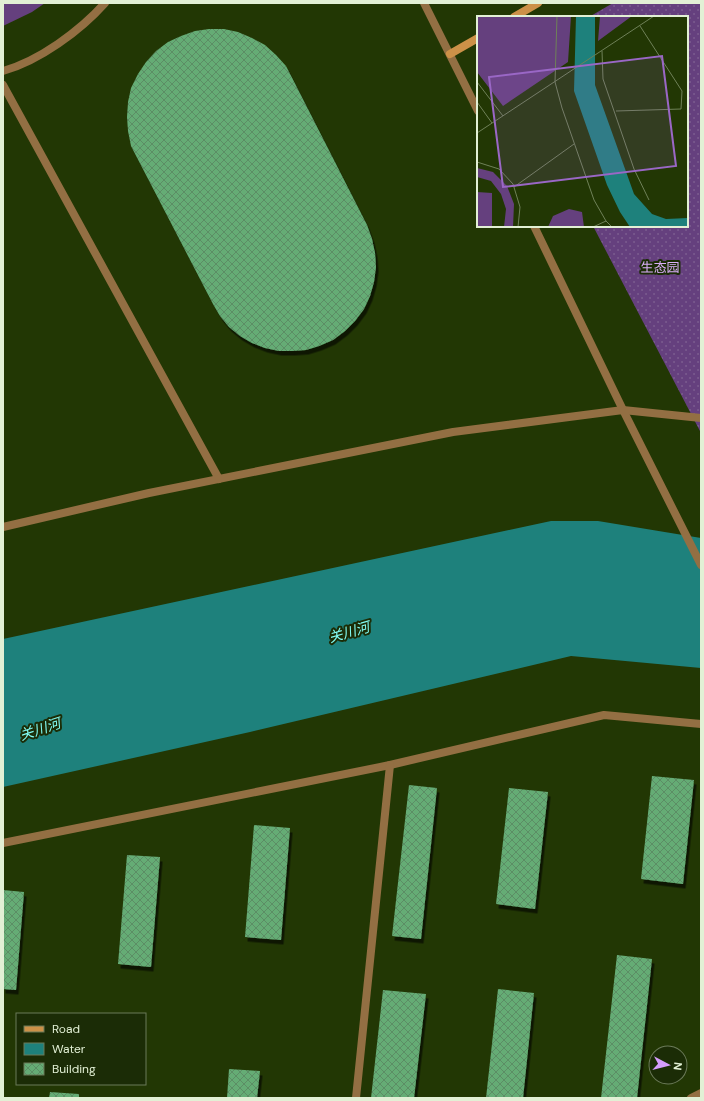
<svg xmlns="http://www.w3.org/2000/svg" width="704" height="1101" font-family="'DM Sans','Noto Sans SC',sans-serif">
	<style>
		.grass { fill: url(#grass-dots) }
		.garden { fill: #65407e }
		.water { fill: #1e817c }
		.building { fill: url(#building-cross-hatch); filter: url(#shadow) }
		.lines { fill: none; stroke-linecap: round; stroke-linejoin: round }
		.service { stroke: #936f43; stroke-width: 8 }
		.minor { stroke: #936f43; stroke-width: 8 }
		.tertiary { stroke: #936f43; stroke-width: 8 }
		.secondary { stroke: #cc9148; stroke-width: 8 }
		.labels { text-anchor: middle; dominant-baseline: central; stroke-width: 4; stroke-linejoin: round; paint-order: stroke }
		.park-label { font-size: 13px; fill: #d9aef8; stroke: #1b2c06 }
		.water-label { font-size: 14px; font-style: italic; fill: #82fcf4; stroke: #1b2c06 }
		.inset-road { fill: none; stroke: #6f8158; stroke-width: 1 }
		.view { fill: #9a67c6; fill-opacity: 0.15; stroke: #9a67c6; stroke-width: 2 }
		.inset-edge { fill: none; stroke: #e2f0d5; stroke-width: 2 }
	</style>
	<defs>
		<pattern id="grass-dots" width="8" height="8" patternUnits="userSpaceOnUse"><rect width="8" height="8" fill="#65407e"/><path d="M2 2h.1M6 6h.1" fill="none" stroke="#7b5c8f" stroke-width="1.8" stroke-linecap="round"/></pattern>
		<pattern id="building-cross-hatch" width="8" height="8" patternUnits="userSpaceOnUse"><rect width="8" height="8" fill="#65ac75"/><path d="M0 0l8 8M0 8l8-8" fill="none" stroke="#5b8e65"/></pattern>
		<filter id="shadow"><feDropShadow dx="2.5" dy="4.5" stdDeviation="0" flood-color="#0009"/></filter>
	</defs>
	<rect width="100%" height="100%" fill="#223704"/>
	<polygon class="grass" points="613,3 701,3 701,433 593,226 687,226 687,17 589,17"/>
	<polygon class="garden" points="3,3 45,3 32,12 3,26"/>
	<polygon class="water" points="551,521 598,521 701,538 701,668 571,656 250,732 3,787 3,639"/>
	<g class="building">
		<polygon points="209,29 224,29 238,32 252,38 265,45 276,55 286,66 367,225 372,239 375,253 376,267 374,282 370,296 364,309 355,321 345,331 333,340 319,346 306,350 292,351 279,351 265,348 252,343 240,336 229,327 220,316 213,304 131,146 128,131 127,117 128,102 131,88 138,74 146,62 156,51 168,42 181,36 195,31"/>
		<polygon points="652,776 694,780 683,884 641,879"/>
		<polygon points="409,785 437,788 421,939 392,936"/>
		<polygon points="509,788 548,792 535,909 496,904"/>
		<polygon points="254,825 290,828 281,940 245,937"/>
		<polygon points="127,855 160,857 151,967 118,964"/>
		<polygon points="3,890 24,892 16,990 3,989"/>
		<polygon points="617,955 652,959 637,1098 601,1098"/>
		<polygon points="498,989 534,993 523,1098 486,1098"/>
		<polygon points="383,990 426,994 414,1098 371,1098"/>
		<polygon points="229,1069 260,1071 257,1098 227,1098"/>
		<polygon points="50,1092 79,1094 79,1098 49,1098"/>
	</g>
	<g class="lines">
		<g class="service">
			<path d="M3,71C39,61 80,31 105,3"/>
			<polyline points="3,85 219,479"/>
		</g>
		<g class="minor">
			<polyline points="3,527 149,493 453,432 623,410 701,418"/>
			<polyline points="3,843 390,765 604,715 701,724"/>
			<polyline points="356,1098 390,765"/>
			<polyline points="691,1098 701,1093"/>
		</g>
		<g class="tertiary">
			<polyline points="424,3 478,111"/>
			<polyline points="534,226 623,410 701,565"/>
		</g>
		<g class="secondary">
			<polyline points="514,17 538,3"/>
			<polyline points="450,54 478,38"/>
		</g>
	</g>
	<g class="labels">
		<g class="park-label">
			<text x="660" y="267">生态园</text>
		</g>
		<g class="water-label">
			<text transform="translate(349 632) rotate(-16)">关川河</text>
			<text transform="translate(40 729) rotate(-18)">关川河</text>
		</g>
	</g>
	<g transform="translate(477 16)">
		<rect width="211" height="211" fill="#223704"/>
		<path d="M0,0H94L91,46L26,90L0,56ZM123,0H155L121,25Z" fill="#65407e"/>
		<path d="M0,152L16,156L30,170L37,188L36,211H27L29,193L24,178L14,165L0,161ZM0,176L15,177V211H0ZM92,193L105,196L107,211H71L76,200Z" fill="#65407e"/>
		<path d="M99,0H118V69L157,178L175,198L189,203L211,202V211H153L143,196L130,169L97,75Z" fill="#1e817c"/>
		<path class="inset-road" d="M80,0L78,66L85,92L117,184L129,205L135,211M125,35L126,63L157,153L172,184M0,66L26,100M0,86L15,107M139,95L204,93L205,75L163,10M0,117L177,0M0,146L22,153L36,168L43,191L41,211M37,171L97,128M116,211L129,205"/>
		<path class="view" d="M185,40L199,150L26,171L12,61Z"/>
		<rect width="211" height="211" class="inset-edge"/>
	</g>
	<rect width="704" height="1101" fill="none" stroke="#e2f0d5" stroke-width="8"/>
	<rect x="16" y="1013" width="130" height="72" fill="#1b2c06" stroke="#6b7a59"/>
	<rect x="24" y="1026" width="20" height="6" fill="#cc9148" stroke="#6b7a59"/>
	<text x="52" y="1033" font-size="12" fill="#e2f0d5">Road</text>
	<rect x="24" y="1043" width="20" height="12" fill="#1e817c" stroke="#6b7a59"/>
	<text x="52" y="1053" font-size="12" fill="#e2f0d5">Water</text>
	<rect x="24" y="1063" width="20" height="12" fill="url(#building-cross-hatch)" stroke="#6b7a59"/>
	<text x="52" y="1073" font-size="12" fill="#e2f0d5">Building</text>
	<g transform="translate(668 1065) rotate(97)"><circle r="19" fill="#1b2c06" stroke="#6b7a59"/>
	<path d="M0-3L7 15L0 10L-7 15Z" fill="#d49cfc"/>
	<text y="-6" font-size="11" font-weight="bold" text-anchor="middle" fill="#e2f0d5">N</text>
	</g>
</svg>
